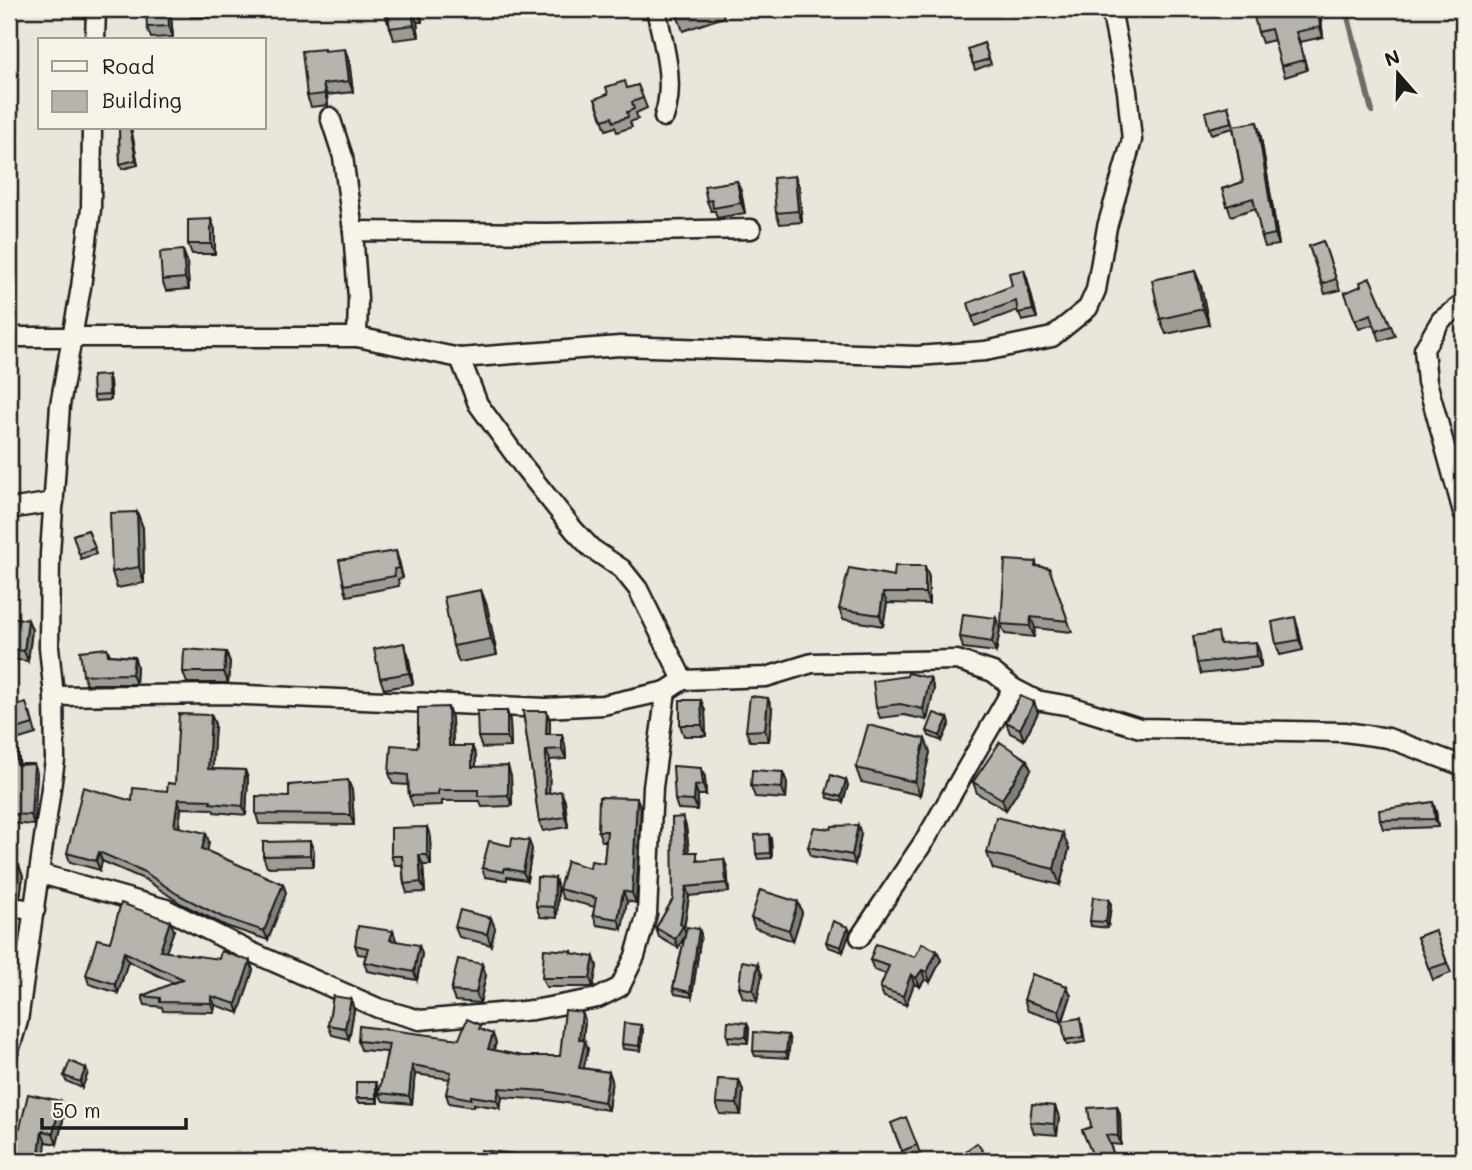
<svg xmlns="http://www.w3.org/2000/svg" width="1472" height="1170" font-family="Mali,sans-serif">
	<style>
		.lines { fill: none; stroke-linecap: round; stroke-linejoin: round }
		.stream { stroke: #6d6c68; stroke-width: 6 }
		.minor-casing { stroke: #1c1c1c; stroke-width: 23 }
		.minor { stroke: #f7f3e8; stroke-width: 18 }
		.wall { fill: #9d9b94; stroke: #1c1c1c; stroke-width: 2 }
		.shaded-wall { fill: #7f7e78; stroke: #1c1c1c; stroke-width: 2 }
		.building { fill: #b6b4ac; stroke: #1c1c1c; stroke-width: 2 }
	</style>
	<rect width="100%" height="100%" fill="#eae6dc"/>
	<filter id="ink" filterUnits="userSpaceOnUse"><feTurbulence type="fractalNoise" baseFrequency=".0143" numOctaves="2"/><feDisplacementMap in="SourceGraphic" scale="14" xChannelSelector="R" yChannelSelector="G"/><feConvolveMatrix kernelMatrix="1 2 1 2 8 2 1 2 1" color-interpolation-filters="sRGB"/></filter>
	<g filter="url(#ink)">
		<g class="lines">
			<polyline class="stream" points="1346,9 1372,111"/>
			<g class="minor-casing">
				<g id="minor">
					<path d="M656,9C663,43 676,83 664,117"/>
					<polyline points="95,40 96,9"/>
					<polyline points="330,117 343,157 353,231"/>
					<polyline points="1463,304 1441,320 1424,349 1427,382 1463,512"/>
					<polyline points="9,337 357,337 460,358 620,346 917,356 985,351 1052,337 1088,308 1096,290 1107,227 1132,140 1127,91 1113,19"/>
					<polyline points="357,337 358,298 353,231 545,233 751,229"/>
					<polyline points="460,358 478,404 523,466 574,530 591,548 622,569 638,589 683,680"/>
					<polyline points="9,509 54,502"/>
					<polyline points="54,696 223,694 546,708 603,705 666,691 683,680 766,677 812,663 957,660 993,672 1013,688 1036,700 1070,706 1140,728 1345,732 1388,738 1463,766"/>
					<polyline points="41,874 166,909 249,951 378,1008 420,1020 533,1010 598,998 620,987 635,956 647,914 653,787 666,691"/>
					<polyline points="9,907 35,910"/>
					<polyline points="860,937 927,837 1013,688"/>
					<polyline points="9,1051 18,1021 55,760 54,696 49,647 50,554 60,405 81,287 91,209 92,128"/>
				</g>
			</g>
			<use href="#minor" class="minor"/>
		</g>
		<g class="wall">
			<polygon points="188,9 215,9 215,17 191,17"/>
			<polygon points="241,9 269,9 269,15 244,16"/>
			<polygon points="383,9 420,9 422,22 417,22 419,37 394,40 389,23 388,23"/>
			<polygon points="675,9 721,9 724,17 683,31"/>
			<polygon points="1320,9 1323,37 1300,42 1307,70 1285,77 1274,40 1262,43 1258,32"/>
			<polygon points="171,16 173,37 151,38 147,27"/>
			<polygon points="984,43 991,64 975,70 968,49"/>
			<polygon points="325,51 349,60 353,92 327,95 328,105 311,107 307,96"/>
			<polygon points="638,85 647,108 636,113 638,119 630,122 632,127 617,132 615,127 606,130 595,99"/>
			<polygon points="1228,106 1234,126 1260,132 1279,245 1265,247 1262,237 1256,208 1231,216 1222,189 1243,182 1233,128 1211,134 1209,128"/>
			<polygon points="119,128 131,128 138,165 122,169 120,164"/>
			<polygon points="795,176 799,187 802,222 780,224 776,213"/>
			<polygon points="737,181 741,191 745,213 717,218 715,211 711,211 707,201"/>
			<polygon points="211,219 215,230 215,254 192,254 188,244"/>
			<polygon points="1323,241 1340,290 1325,294 1309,246"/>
			<polygon points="187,261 189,289 166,291 162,280"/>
			<polygon points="1024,270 1027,278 1037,318 1022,321 1018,310 975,326 972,317 1012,286"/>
			<polygon points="1195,271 1201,286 1209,325 1166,334 1160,319"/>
			<polygon points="1345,293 1391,326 1395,336 1380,341 1374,324 1359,329"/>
			<polygon points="108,375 110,381 111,400 95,401 93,396"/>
			<polygon points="137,512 143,528 144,583 117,588 112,572"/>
			<polygon points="88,530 96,554 81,559 73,535"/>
			<polygon points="399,561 403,578 398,579 399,586 347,596 344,585"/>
			<polygon points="1036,562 1037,566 1049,568 1072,632 1035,628 1034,637 1005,634 1001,624"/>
			<polygon points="894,576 929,577 929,604 887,603 883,626 843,619 839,609"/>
			<polygon points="481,590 487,606 497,655 459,662 453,646"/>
			<polygon points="9,617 28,620 32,630 28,661 9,659"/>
			<polygon points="996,618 1000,629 996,652 963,648 960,637"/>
			<polygon points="1298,628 1303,650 1280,655 1276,644"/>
			<polygon points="1222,644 1260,653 1261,667 1201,674 1197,663"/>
			<polygon points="107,648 110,655 134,657 137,666 136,684 86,684 83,675"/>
			<polygon points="226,652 230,662 228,683 187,683 183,672"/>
			<polygon points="408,654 413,684 384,689 380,678"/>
			<polygon points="930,678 934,689 927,720 904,715 880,718 876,707"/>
			<polygon points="701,700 705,711 706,736 684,736 680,725"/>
			<polygon points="1034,702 1038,713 1024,740 1010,733 1006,722"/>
			<polygon points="9,708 30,712 36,734 16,740 19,764 34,764 37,773 34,825 9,823"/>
			<polygon points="772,709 769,741 750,741 746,731"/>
			<polygon points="507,711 510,721 511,747 482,748 478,737"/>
			<polygon points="523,711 550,721 550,734 565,744 566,759 550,760 549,793 565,801 568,827 543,831 539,821"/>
			<polygon points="211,715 215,724 212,769 245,770 248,779 246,815 214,812 213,809 181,808 179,827 209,842 207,851 283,884 286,893 268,940 226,926 180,903 146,880 102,861 100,870 70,862 67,853 132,801 167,791 175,784"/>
			<polygon points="452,718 453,746 472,746 476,756 476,767 511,776 512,806 482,807 480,801 442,801 442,805 413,806 409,796 408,785 393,784 389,773 417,747"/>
			<polygon points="948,718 950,723 942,741 929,736 927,731"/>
			<polygon points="925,739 930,752 920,795 861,782 856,768"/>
			<polygon points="1031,770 1006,810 977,793 973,782"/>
			<polygon points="783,772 787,783 786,799 755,797 751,786"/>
			<polygon points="705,777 706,795 698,795 697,810 678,809 675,800"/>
			<polygon points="846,780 848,785 843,802 828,798 826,793"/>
			<polygon points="352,790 354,825 259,824 256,814 289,797"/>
			<polygon points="641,808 636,903 627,901 622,929 597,925 593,915 595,907 563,899 559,889 590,868 604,863 606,841 602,841 598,831"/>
			<polygon points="1436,811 1438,827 1383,829 1380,820"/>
			<polygon points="686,826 689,852 700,861 727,867 729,892 689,896 684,929 686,933 699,929 701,934 692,997 675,994 673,988 685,936 678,948 659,937 656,928 673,899"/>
			<polygon points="427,827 430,836 431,865 423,865 425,892 407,893 404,884 402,865 395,865 391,856"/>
			<polygon points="861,834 855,864 811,856 808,847"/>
			<polygon points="771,839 772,858 758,859 756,854"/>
			<polygon points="529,841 532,849 527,880 507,877 507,880 485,877 482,868 511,846"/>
			<polygon points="1069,849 1060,885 993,869 987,853"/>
			<polygon points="314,851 314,866 267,867 263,856"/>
			<polygon points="9,864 23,876 20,897 9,897"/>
			<polygon points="555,878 558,889 557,918 540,917 536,906"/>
			<polygon points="1109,899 1111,905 1108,928 1091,926 1090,921"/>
			<polygon points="798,902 802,913 793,941 755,928 751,918"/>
			<polygon points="491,918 495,928 491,945 459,937 455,927"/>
			<polygon points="848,927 850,932 843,952 828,947 826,942"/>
			<polygon points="174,930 166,952 253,970 239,1013 215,1005 214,1012 163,1011 162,1007 145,1005 142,996 174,983 128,961 118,993 89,984 86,975 110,942"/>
			<polygon points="1435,930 1451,973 1433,980 1417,937"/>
			<polygon points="393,931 396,941 422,954 417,980 367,971 364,962 366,955 358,954 355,945"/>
			<polygon points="572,951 573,954 597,966 593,987 546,987 542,978"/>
			<polygon points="937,951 941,960 930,982 925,979 920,987 914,984 906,1005 884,997 880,988 886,974 874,970 870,960 915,957"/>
			<polygon points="482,964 486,975 480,1003 455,1001 451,991"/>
			<polygon points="762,975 757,1001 743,998 739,987"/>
			<polygon points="1067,986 1071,996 1063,1021 1082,1024 1085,1042 1067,1045 1062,1022 1028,1011 1024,1000"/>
			<polygon points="351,999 354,1010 349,1039 332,1035 328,1025"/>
			<polygon points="582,1012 585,1020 583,1040 585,1041 588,1049 583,1068 609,1072 612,1080 608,1110 548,1100 502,1097 500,1108 474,1104 474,1107 449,1103 446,1094 450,1079 415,1074 412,1104 383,1101 379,1093 387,1052 361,1050 358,1041 459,1039 483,1030 496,1043 493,1050 522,1056 560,1056"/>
			<polygon points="749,1028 748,1043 729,1042 727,1036"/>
			<polygon points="643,1030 641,1051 623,1049 622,1044"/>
			<polygon points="788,1035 790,1041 788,1058 755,1056 753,1051"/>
			<polygon points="88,1073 82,1088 66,1081 64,1076"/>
			<polygon points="739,1080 743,1091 741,1115 720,1114 716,1103"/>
			<polygon points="378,1088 378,1103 358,1103 356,1098"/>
			<polygon points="61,1101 65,1112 57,1144 46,1142 20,1128"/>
			<polygon points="1055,1106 1059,1117 1057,1135 1034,1133 1030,1122"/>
			<polygon points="1117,1106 1120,1115 1121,1145 1110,1144 1116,1161 1094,1161 1091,1127"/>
			<polygon points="895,1134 917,1145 921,1156 906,1161"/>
		</g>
		<g class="shaded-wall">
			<polygon points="168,9 169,9 171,16 173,37 169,26"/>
			<polygon points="417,9 420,9 422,22"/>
			<polygon points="1318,9 1320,9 1323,37 1320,27"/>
			<polygon points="412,10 417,22 419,37 414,25"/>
			<polygon points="1296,32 1300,42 1307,70 1304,60"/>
			<polygon points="345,49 349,60 353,92 349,81"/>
			<polygon points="323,84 327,95 328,105 325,94"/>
			<polygon points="1257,122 1260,132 1279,245 1275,234"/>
			<polygon points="130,128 131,128 138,165 136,160"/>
			<polygon points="795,176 799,187 802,222 798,211"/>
			<polygon points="737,181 741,191 745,213 741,203"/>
			<polygon points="211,219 215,230 215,254 211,244"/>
			<polygon points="183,250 187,261 189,289 185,278"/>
			<polygon points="1024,270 1027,278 1037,318 1033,310"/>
			<polygon points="1195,271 1201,286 1209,325 1203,309"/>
			<polygon points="108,375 110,381 111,400 109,395"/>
			<polygon points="137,512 143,528 144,583 139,567"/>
			<polygon points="396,551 399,561 403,578 399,568"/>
			<polygon points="925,566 929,577 929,604 925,593"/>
			<polygon points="481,590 487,606 497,655 491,639"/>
			<polygon points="883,593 887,603 883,626 880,615"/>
			<polygon points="1031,617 1035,628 1034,637 1030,626"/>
			<polygon points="1295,617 1298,628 1303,650 1299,640"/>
			<polygon points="996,618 1000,629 996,652 992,642"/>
			<polygon points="28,620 32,630 28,661 24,651"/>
			<polygon points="1256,642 1260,653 1261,667 1257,656"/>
			<polygon points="404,643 408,654 413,684 409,673"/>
			<polygon points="226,652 230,662 228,683 224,672"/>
			<polygon points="134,657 137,666 136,684 132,674"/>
			<polygon points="930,678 934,689 927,720 923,709"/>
			<polygon points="768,698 772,709 769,741 765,730"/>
			<polygon points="701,700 705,711 706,736 702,725"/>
			<polygon points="1034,702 1038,713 1024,740 1020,729"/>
			<polygon points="448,707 452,718 453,757 449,746"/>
			<polygon points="507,711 510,721 511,747 507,737"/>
			<polygon points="547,711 550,721 550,744 546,734"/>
			<polygon points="211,715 215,724 212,778 208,769"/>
			<polygon points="948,718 950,723 942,741 940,736"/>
			<polygon points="13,730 16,740 21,774 17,765"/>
			<polygon points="562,734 565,744 566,759 562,749"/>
			<polygon points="925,739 930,752 920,795 915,782"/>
			<polygon points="472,746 476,756 476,777 472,767"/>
			<polygon points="546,750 550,760 549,804 545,794"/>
			<polygon points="1027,760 1031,770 1006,810 1002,799"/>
			<polygon points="34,764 37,773 34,825 31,815"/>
			<polygon points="508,766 511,776 512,806 508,795"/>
			<polygon points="701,768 705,777 706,795 703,785"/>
			<polygon points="245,770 248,779 246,815 243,806"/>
			<polygon points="783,772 787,783 786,799 782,788"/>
			<polygon points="348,780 352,790 354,825 350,815"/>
			<polygon points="846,780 848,785 843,802 841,797"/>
			<polygon points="695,786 698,795 697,810 694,801"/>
			<polygon points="561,791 565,801 568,827 565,817"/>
			<polygon points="637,798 641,808 636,903 632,893"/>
			<polygon points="178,799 181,808 178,835 174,826"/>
			<polygon points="1433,802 1436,811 1438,827 1435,819"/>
			<polygon points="683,817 686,826 690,860 686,852"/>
			<polygon points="858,825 861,834 855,864 852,855"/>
			<polygon points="427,827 430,836 431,865 427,855"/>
			<polygon points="206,833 209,842 206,858 202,849"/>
			<polygon points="1063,833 1069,849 1060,885 1054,869"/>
			<polygon points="769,834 771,839 772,858 770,853"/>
			<polygon points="310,841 314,851 314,866 310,855"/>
			<polygon points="529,841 532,849 527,880 523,872"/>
			<polygon points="99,852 102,861 100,870 96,861"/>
			<polygon points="419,855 423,865 425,892 421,882"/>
			<polygon points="724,859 727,867 729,892 726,883"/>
			<polygon points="19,865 23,876 20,897 16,886"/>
			<polygon points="555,878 558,889 557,918 554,907"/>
			<polygon points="283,884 286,893 268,940 264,931"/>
			<polygon points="686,887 689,896 684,928 686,934 678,948 675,939 680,924"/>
			<polygon points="623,891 627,901 622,929 618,919"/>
			<polygon points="1109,899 1111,905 1108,928 1106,922"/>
			<polygon points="798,902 802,913 793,941 789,930"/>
			<polygon points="491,918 495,928 491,945 487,934"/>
			<polygon points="170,921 174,930 163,960 160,951"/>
			<polygon points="848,927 850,932 843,952 841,947"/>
			<polygon points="699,929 701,934 692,997 690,992"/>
			<polygon points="393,931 396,940 393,948 390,940"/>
			<polygon points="419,945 422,954 417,980 414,972"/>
			<polygon points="937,951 941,960 930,982 927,972"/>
			<polygon points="124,952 128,961 118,993 115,984"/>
			<polygon points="594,957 597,966 593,987 590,978"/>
			<polygon points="250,961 253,970 239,1013 236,1004"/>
			<polygon points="482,964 486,975 480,1003 476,993"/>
			<polygon points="758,964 762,975 757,1001 753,990"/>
			<polygon points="922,970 925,979 920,987 916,978"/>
			<polygon points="911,974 914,984 906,1005 903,996"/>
			<polygon points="1067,986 1071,996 1062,1022 1059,1011"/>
			<polygon points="211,996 215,1005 214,1012 211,1003"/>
			<polygon points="351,999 354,1010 349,1039 345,1028"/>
			<polygon points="582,1012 585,1020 582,1048 579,1039"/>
			<polygon points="747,1023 749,1028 748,1043 746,1037"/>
			<polygon points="641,1025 643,1030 641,1051 639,1046"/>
			<polygon points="493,1034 496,1043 491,1058 488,1049"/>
			<polygon points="788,1035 790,1041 788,1058 786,1052"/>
			<polygon points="585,1041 588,1049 582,1076 579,1068"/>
			<polygon points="412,1065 415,1074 412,1104 409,1096"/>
			<polygon points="86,1068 88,1073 82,1088 80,1082"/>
			<polygon points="609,1072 612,1080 608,1110 604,1102"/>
			<polygon points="739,1080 743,1091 741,1115 737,1104"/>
			<polygon points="376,1082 378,1088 378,1103 376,1098"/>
			<polygon points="499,1088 502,1097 500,1108 497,1100"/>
			<polygon points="61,1101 65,1112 57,1144 53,1133"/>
			<polygon points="1055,1106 1059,1117 1057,1135 1054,1124"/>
			<polygon points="1117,1106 1120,1115 1121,1145 1118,1136"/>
			<polygon points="42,1131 46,1142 44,1161 38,1161"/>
		</g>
		<g class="building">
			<polygon points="146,9 168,9 169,26 147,27"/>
			<polygon points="383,9 417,9 412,10 414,25 390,28 387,10 383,10"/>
			<polygon points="675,9 700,9 677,16"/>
			<polygon points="1252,9 1318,9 1320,27 1296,32 1304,60 1281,66 1271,29 1258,32"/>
			<polygon points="984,43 989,59 973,64 968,49"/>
			<polygon points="324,49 324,51 345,49 349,81 323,84 325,94 307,96 302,51"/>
			<polygon points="625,81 627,88 638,85 643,98 632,102 634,109 627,112 628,117 613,122 612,117 603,120 595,99 608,94 606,87"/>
			<polygon points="1228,106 1232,122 1209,128 1205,112"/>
			<polygon points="1257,122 1275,234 1262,237 1253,198 1227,206 1222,189 1243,182 1233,126"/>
			<polygon points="119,128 130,128 136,160 120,164"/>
			<polygon points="795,176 798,211 776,213 773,178"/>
			<polygon points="737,181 741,203 713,208 712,200 707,201 704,186"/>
			<polygon points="211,219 211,244 188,244 188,220"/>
			<polygon points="1323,241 1336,279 1322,284 1309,246"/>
			<polygon points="183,250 185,278 162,280 160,252"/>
			<polygon points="1024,270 1033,310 1018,313 1016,301 972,317 968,303 1012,286 1009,273"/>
			<polygon points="1195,271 1203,309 1160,319 1152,280"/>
			<polygon points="1370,278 1391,326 1376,331 1371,314 1355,320 1345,293 1361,286 1360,282"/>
			<polygon points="108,375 109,395 93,396 92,376"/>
			<polygon points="137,512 139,567 112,572 110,513"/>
			<polygon points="88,530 95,548 79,554 73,535"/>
			<polygon points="396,551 399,568 394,569 395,576 344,585 339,560"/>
			<polygon points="1005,560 1036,562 1035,566 1049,568 1068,621 1031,617 1030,626 1001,624"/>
			<polygon points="895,566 925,566 925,593 883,593 880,615 839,609 849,568 894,576"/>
			<polygon points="481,590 491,639 453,646 444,597"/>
			<polygon points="963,614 996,618 992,642 960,637"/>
			<polygon points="9,617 28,620 24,651 9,649"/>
			<polygon points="1295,617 1299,640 1276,644 1272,622"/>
			<polygon points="1218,632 1220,644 1256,642 1257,656 1197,663 1193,636"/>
			<polygon points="404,643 409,673 380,678 374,649"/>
			<polygon points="107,648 108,655 134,657 132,674 83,675 80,651"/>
			<polygon points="184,649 226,652 224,672 183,672"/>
			<polygon points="908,673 930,678 923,709 900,704 876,707 873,681 907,676"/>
			<polygon points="750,696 768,698 765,730 746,731"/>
			<polygon points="1020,696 1034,702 1020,729 1006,722"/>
			<polygon points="680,700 701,700 702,725 680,725"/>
			<polygon points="26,703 33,724 13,730 17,765 34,764 31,815 9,814 9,708"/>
			<polygon points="448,707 449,746 472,746 472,767 508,766 508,795 478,796 478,790 438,790 438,795 409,796 408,775 389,773 391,745 417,747 418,744 418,708"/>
			<polygon points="477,711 507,711 507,737 478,737"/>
			<polygon points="523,711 547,711 546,734 562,734 562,749 546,750 545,794 561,791 565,817 539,821"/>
			<polygon points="934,713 948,718 940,736 927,731"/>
			<polygon points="179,714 211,715 208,769 245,770 243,806 210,803 211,800 178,799 174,826 206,833 202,849 283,884 264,931 222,917 177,894 143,871 99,852 96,861 67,853 83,787 132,801 133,788 167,791 168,783 175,784"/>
			<polygon points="868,725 925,739 915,782 856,768"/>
			<polygon points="1000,742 1027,760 1002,799 973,782"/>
			<polygon points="673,766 701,768 703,785 695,786 694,801 675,800"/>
			<polygon points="752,770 783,772 782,788 751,786"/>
			<polygon points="831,775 846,780 841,797 826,793"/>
			<polygon points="348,780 350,815 256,814 256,796 289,797 289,785"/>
			<polygon points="599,797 637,798 632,893 623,891 618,919 593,915 596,898 559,889 567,861 590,868 591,861 604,863 607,831 598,831"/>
			<polygon points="1433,802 1435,819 1380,820 1379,810"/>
			<polygon points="683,817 686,852 697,852 697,861 724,859 726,883 686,887 680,924 683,926 675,939 656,928 673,899 672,818"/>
			<polygon points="996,817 1063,833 1054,869 987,853"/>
			<polygon points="858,825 852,855 808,847 814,827 831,829 832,826"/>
			<polygon points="427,827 427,855 419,855 421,882 404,884 402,856 391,856 391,828"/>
			<polygon points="769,834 770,853 756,854 755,835"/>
			<polygon points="512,838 529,841 523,872 504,868 504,872 482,868 489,841 511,846"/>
			<polygon points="310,841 310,855 263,856 263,842"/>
			<polygon points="9,864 19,865 16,886 9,886"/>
			<polygon points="537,877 555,878 554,907 536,906"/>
			<polygon points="760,890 798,902 789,930 751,918"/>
			<polygon points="1093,897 1109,899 1106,922 1090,921"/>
			<polygon points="121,903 170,921 160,951 219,959 221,951 250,961 236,1004 211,996 211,1003 160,1002 160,998 142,996 183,979 124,952 115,984 86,975 97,939 110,942"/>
			<polygon points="460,910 491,918 487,934 455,927"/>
			<polygon points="833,921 848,927 841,947 826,942"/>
			<polygon points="358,926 393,931 390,940 419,945 414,972 364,962 368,948 355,945"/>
			<polygon points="687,927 699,929 690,992 673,988"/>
			<polygon points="1435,930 1447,963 1429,969 1417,937"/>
			<polygon points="922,943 937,951 927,972 922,970 916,978 911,974 903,996 880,988 889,966 870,960 876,944 915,957"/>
			<polygon points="544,949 572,951 571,953 594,957 590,978 542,978"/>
			<polygon points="458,959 482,964 476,993 451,991"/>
			<polygon points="742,961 758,964 753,990 739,987"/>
			<polygon points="1032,974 1067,986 1059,1011 1024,1000"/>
			<polygon points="333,996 351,999 345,1028 328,1025"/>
			<polygon points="565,1010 582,1012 579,1039 585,1041 579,1068 609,1072 604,1102 545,1091 499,1088 497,1100 471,1096 471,1099 446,1094 451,1072 412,1065 409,1096 379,1093 389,1044 358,1041 359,1026 459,1039 467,1019 481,1025 479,1029 493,1034 488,1049 522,1056 560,1056"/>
			<polygon points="1080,1018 1083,1037 1065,1040 1062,1021"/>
			<polygon points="728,1021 747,1023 746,1037 727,1036"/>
			<polygon points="624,1023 641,1025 639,1046 622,1044"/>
			<polygon points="754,1032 788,1035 786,1052 753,1051"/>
			<polygon points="70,1061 86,1068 80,1082 64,1076"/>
			<polygon points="718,1079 739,1080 737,1104 716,1103"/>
			<rect x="356" y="1082" width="20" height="16"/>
			<polygon points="28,1094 61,1101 53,1133 42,1131 38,1161 9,1161 9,1151 12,1127 20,1128"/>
			<polygon points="1032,1104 1055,1106 1054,1124 1030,1122"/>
			<polygon points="1117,1106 1118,1136 1106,1135 1116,1160 1111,1161 1095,1161 1082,1130 1091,1127 1088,1108"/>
			<polygon points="906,1117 917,1145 902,1151 891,1123"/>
			<polygon points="977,1143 989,1160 988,1161 963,1161 959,1156"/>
			<polygon points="481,1150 515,1154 514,1161 480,1161"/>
		</g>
	</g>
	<rect width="1472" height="1170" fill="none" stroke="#f7f3e8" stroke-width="35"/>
	<rect x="18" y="18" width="1437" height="1135" fill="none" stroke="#1c1c1c" stroke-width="2.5" filter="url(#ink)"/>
	<rect x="38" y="38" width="228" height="91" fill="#f7f3e8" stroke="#9f9d96" stroke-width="2"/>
	<rect x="52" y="61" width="35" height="10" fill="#f7f3e8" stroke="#9f9d96" stroke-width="2"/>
	<text x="102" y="74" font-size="21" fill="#1c1c1c">Road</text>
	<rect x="52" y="91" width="35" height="21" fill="#b6b4ac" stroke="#9f9d96" stroke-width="2"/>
	<text x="102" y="108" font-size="21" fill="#1c1c1c">Building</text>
	<g transform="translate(1398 74) rotate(340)" stroke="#f7f3e8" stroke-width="5" paint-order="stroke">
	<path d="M0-5L12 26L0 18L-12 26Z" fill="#1c1c1c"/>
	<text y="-10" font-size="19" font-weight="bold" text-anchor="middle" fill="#1c1c1c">N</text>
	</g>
	<path d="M42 1118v10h144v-10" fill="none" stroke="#1c1c1c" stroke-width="3.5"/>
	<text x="52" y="1118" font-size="21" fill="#1c1c1c" stroke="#f7f3e8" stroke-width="5" paint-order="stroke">50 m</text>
</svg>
